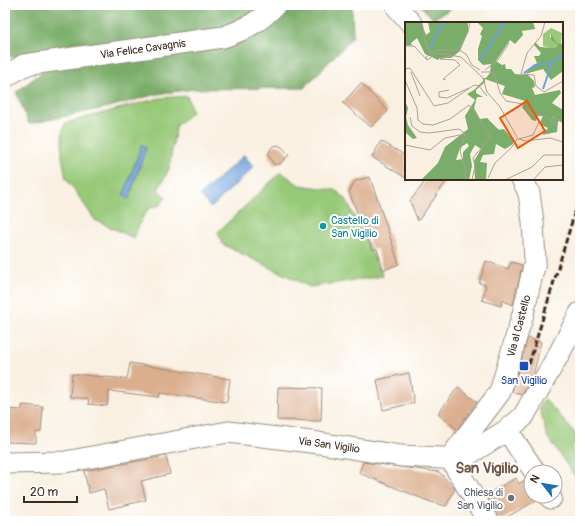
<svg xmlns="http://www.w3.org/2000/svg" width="585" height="526" font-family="Pangolin,sans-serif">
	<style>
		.green { fill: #98c979; stroke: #6a7a4c }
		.forest { fill: #7aad69; stroke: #5a6c44 }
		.water { fill: #6da1d9; stroke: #54667c }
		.building { fill: #dbae8e }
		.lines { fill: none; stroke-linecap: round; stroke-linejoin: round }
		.street-casing { stroke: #9a8d80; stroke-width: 23 }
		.street { stroke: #fff; stroke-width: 21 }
		.rail { stroke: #3b2a1e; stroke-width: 3; stroke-dasharray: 6 3; stroke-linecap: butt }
		.culture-dot { fill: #0f9aa8; stroke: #fff; stroke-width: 1.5 }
		.transit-dot { fill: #1a4fb4; stroke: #fff; stroke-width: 1.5 }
		.worship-dot { fill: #6b7280; stroke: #fff; stroke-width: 1.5 }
		.labels { text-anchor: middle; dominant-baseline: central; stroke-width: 4; stroke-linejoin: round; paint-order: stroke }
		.street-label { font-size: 11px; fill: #3b2a1e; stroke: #fff }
		.culture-label { font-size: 11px; fill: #0d838f; stroke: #fff; text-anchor: start }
		.transit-label { font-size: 11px; fill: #164399; stroke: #fff }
		.worship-label { font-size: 11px; fill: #5b616d; stroke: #fff; text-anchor: end }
		.district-label { font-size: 15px; font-weight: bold; fill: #735845; stroke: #fff }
		.inset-river { fill: none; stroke: #6da1d9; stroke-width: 2 }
		.inset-road { fill: none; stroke: #ada193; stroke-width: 1 }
		.view { fill: #e8590c; fill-opacity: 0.15; stroke: #e8590c; stroke-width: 2 }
		.inset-edge { fill: none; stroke: #3b2a1e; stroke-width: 2 }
	</style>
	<rect width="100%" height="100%" fill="#fff"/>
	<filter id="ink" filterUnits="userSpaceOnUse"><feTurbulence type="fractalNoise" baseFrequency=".025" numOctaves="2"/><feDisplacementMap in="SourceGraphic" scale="8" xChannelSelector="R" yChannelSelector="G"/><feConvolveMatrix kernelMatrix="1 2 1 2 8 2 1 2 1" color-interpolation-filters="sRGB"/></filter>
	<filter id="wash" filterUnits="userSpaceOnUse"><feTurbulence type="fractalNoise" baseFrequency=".012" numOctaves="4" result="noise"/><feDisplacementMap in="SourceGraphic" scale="16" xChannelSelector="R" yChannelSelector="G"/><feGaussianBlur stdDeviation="0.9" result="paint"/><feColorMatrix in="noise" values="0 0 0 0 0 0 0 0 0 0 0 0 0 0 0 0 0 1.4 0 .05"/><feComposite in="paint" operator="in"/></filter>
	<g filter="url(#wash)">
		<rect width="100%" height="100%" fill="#f9f0e1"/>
		<g class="green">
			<polygon points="187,96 192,112 176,126 169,169 158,190 166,197 160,205 148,209 141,220 134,238 95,220 66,178 62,157 62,133 65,123 160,98"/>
			<polygon points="281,172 299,185 335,190 346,199 383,276 310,287 222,244 218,232"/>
			<polygon points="545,399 580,439 571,448 580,461 580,484 547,436 539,407"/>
		</g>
		<g class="forest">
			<polygon points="5,5 352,5 353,37 304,88 194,89 157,94 105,108 29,124 16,92 65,55 10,57 5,52"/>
			<polygon points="420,5 457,5 433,19"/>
		</g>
		<g class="water">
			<polygon points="142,144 146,148 129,199 123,196"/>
			<polygon points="244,155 254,167 211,208 200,195"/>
		</g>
		<g id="blocks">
			<g class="building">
				<polygon points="361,83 388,111 371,127 343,103"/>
				<polygon points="381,141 406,156 406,178 372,157"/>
				<polygon points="277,145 282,147 289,155 281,163 274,165 268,154 272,147"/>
				<polygon points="370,177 399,264 383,270 377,249 372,249 349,192 355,181"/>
				<polygon points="427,179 448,179 418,221 410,201"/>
				<polygon points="486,261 508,269 511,262 522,265 513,305 502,300 501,306 482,300 486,285 479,283"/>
				<polygon points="528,338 541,342 533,376 522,395 512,392"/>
				<polygon points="130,363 230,379 227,402 160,393 159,397 109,391 107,406 88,404 89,399 70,397 72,374 127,379"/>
				<polygon points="409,373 414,403 383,410 377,380"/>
				<polygon points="278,387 322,388 321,421 277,420"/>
				<polygon points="458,387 477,402 457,429 438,414"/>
				<polygon points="22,405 43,407 41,432 36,432 36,443 5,442 5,409 22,410"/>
				<polygon points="166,456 170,474 141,481 146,500 109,509 104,489 89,493 84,471"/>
				<polygon points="363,462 439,472 455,489 446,506 431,502 359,473"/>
				<polygon points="516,478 519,484 525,480 531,490 531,496 535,496 537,500 500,521 486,495"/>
			</g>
		</g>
	</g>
	<g filter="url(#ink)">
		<use href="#blocks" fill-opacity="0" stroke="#9a8d80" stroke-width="1"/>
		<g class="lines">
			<g class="street-casing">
				<g id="street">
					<polyline points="397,7 411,23"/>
					<path d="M5,77L24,65L223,37C244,30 260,22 275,5"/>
					<polyline points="507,430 535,472"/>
					<polyline points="450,458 500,392 523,314 535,261 533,222 529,193 522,179"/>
					<polyline points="450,458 488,521"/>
					<polyline points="5,463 65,462 228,432 319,443 401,456 461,459 507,430 523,417 560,352 580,313"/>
					<polyline points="550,496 551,498"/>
				</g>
			</g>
			<use href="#street" class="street"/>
			<polyline class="rail" points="529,364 580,195"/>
		</g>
	</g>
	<circle class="culture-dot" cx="323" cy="226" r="4"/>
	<rect class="transit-dot" x="519" y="361" width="10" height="10" rx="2"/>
	<circle class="worship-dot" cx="511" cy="498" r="4"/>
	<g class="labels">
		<g class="street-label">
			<text transform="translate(143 49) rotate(-8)">Via Felice Cavagnis</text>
			<text transform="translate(519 326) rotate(-75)">Via al Castello</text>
			<text transform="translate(329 445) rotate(8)">Via San Vigilio</text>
		</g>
		<g class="culture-label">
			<text x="331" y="220">Castello di<tspan x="331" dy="13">San Vigilio</tspan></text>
		</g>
		<g class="transit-label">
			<text x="524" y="380">San Vigilio</text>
		</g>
		<g class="worship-label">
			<text x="503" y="492">Chiesa di<tspan x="503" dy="13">San Vigilio</tspan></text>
		</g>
		<g class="district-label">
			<text x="487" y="468">San Vigilio</text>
		</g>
	</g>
	<g transform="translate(405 22)">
		<rect width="158" height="158" fill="#f9f0e1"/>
		<path d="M146,6L157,11L156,22L151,20L146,11L145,15L153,23L150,27L138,24V12Z" fill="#98c979"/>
		<path d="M0,0H16L21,13L25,10L23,0H63V10L55,29L46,36H35L33,38L20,32L12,16L6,21L7,23L0,24ZM72,0H128L130,7L117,9L118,13L110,22L105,18L91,39L97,43L100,42L101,47H106L110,52L123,53L129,59L130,65L127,66L130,73L155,68L156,71L147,81L158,88V100L153,99L152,110L137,113L143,106L134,102L138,94H133L131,99L127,98L117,85L120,79L97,72L100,64L80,57V60L71,68V71L78,75H72L69,86L75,97L82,96L94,108L99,107L108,118V122L100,127L91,122L89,132L78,133L75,140L82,141L81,158H70L69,139L76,127L70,123L65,132L67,144L64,158H16L33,141L40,125L63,107L60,94L70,78L62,72L69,68L79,58L77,56H81L85,51L86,42L78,43L73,38V27L77,14L75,12L78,6ZM62,121L64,124L58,130V137L51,138L55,126ZM146,11L151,20L156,22L158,20V49L146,58L138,47L120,52L132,41L129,34H134L136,31L129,23L130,20L135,25L150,26L153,23L146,18ZM0,79L3,86L1,95L3,103L12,116L8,117L0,110Z" fill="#7aad69" fill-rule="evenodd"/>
		<path class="inset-river" d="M26,27L29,15L40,0M75,39L99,0M119,51L130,43L147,41M138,67L147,41L158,32"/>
		<path class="inset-road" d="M17,0L20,18L24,29L27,30M140,0L136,14L122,31L116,52L129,53L131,64L139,70L158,59M0,24H9L22,38L33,31L56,35L78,56L82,70L95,85L113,117L121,119L145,116L158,120M54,28L63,10L65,0M22,37L21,35L31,28H54L61,32L67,43L75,48M0,47L5,46L29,84L43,81L69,63L74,64L82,74M80,48L93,38L104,21M6,50L15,74M76,50H89L95,71L101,79L118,82L128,93L141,94L150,103L151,101L147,94L158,101M0,58L12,86L13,98L18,102L28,103L45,97L64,83L72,93L85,115L68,136L70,144L67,158M41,58L38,57L55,43L50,38L35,37L46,34M44,68L34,70V75L42,76L64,66M5,95L7,104L15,110L24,111L54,107L61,112M114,117L128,113L134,100M0,123L25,128L40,116L60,112L55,129L60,145L61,158M83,156L90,141L107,125L112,117M100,158L127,145L139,133H158M128,158L140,145L158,143"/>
		<path class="view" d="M122,79L140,109L113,126L95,96Z"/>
		<rect width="158" height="158" class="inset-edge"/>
	</g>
	<rect width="585" height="526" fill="none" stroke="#fff" stroke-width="20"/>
	<g transform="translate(543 484) rotate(301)"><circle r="19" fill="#ffffff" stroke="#b1aaa5"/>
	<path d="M0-3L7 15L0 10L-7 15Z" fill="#1f6fb2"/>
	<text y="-6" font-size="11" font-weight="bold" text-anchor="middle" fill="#3b2a1e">N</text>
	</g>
	<path d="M24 496v6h53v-6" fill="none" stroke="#3b2a1e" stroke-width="2"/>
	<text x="30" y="496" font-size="12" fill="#3b2a1e" stroke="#ffffff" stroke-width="3" paint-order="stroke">20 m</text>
</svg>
